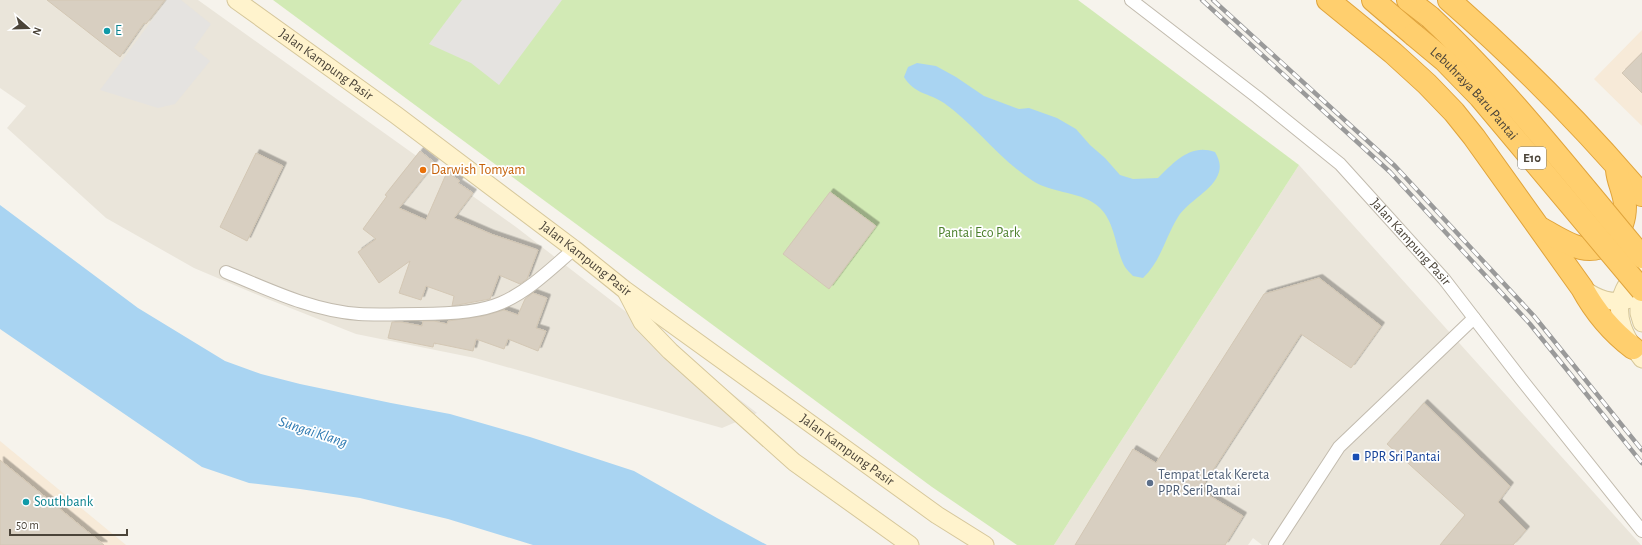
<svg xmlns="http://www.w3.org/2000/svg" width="1642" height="545" font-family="'Alegreya Sans',sans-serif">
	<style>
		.residential { fill: #eae5da }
		.commercial { fill: #f7ead8 }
		.green { fill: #d2eab5 }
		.parking { fill: #e5e3e0 }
		.water { fill: #a9d4f2 }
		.building { fill: #d8cfc1; stroke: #d3c7b4; filter: url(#shadow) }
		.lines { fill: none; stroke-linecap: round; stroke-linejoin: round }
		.street-casing { stroke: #c2bbae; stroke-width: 14 }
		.secondary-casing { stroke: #d6c79b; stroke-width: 19 }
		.highway-casing { stroke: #e0a43c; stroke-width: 24 }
		.street { stroke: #fff; stroke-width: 12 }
		.secondary { stroke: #fff3cd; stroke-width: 17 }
		.highway { stroke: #ffcf6e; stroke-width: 22 }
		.rail-casing { stroke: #9a9a9a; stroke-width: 4.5 }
		.rail { stroke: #fff; stroke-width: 3; stroke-dasharray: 9; stroke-linecap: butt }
		.highway-bridge-casing { stroke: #e0a43c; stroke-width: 24; stroke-linecap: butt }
		.highway-bridge { stroke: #ffcf6e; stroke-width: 22 }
		.culture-dot { fill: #0f9aa8; stroke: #fff; stroke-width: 1.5 }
		.food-dot { fill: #e8710a; stroke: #fff; stroke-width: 1.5 }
		.transit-dot { fill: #1a4fb4; stroke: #fff; stroke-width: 1.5 }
		.service-dot { fill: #5c6f8a; stroke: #fff; stroke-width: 1.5 }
		.labels { text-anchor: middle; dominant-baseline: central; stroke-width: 3.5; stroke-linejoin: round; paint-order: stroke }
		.shield { fill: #fff; stroke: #817c74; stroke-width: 1 }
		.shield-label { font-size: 13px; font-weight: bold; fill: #4b4439 }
		.culture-label { font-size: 14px; fill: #0d838f; stroke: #fff; text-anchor: start }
		.street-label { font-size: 14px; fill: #4b4439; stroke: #fff }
		.food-label { font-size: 14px; fill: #c56008; stroke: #fff; text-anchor: start }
		.park-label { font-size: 14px; fill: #4a7f2a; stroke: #fff }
		.transit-label { font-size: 14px; fill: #164399; stroke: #fff; text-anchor: start }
		.service-label { font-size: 14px; fill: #4e5e75; stroke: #fff; text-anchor: start }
		.water-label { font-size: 15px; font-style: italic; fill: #2e7ab2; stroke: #fff }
	</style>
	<defs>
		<filter id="shadow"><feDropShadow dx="3.5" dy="-3.5" stdDeviation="0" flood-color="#0004"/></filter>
	</defs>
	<rect width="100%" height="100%" fill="#f6f3ec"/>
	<g class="residential">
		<polygon points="0,0 198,0 516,227 757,413 722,428 475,358 356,334 265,298 194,268 106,218 7,128 26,106 0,88"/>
		<polygon points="1299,165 1641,545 1262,545 1253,538 1248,545 1054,545"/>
	</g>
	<g class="commercial">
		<polygon points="1642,30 1642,126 1594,79"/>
		<polygon points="0,441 126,545 0,545"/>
	</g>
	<polygon class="green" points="273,0 1078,0 1299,165 1054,545 1017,545 932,487"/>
	<g class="parking">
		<polygon points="167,0 181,0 211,24 194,48 210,61 175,104 158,108 100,90"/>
		<polygon points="462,0 562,0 499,85 471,63 429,44"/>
	</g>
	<g class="water">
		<path d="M917,63L936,66L956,77L984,96L1019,109L1029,108L1057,118L1076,129L1090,145L1105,158L1120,175L1133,179L1158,178C1174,162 1191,143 1215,152C1219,159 1221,165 1219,172C1214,190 1188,201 1178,217C1165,238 1161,261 1143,278L1133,276C1130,273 1127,270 1125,267C1115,249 1116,224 1100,208C1083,191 1053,194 1033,181C1000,160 976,126 944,103C929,93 914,94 904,77L908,67Z"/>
		<polygon points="0,205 138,308 225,361 261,374 300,384 391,403 450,414 530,437 634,471 717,518 767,545 533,545 448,519 360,498 300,489 249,483 202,467 0,329"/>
	</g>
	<g class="building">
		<polygon points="47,0 165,0 146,24 144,23 120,57"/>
		<polygon points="1642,53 1642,93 1622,73"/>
		<polygon points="420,151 435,163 399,208 426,220 447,172 460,181 458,183 473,193 454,218 491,234 538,250 527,279 520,284 499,275 490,299 452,306 454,296 426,286 421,300 399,293 410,261 379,283 358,252 376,239 363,229 387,196 385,195"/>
		<polygon points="256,153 283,166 247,241 220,227"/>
		<polygon points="830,192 876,226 829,289 783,254"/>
		<polygon points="1319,278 1381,326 1351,368 1301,334 1200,490 1243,516 1225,545 1075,545 1133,449 1156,463 1264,294"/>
		<polygon points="533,293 547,298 536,328 546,331 538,351 508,339 504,349 476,339 473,351 434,343 433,347 388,338 392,322 401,322 422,326 423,321 434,321 447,324 448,321 483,316 504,310 518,315 525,299"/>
		<polygon points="1424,403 1510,486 1498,502 1526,530 1513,545 1440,545 1465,515 1387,444"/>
		<polygon points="0,460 104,545 0,545"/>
	</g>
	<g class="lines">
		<g class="street-casing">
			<g id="street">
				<path id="s1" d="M1131,0L1257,97L1340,164L1444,279L1521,379L1642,531"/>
				<path d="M226,272C268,289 312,311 359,314C379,315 400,314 420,314C444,314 478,313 501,303C529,291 552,268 574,249"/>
				<polyline points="1275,545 1339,447 1474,318"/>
			</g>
		</g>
		<g class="secondary-casing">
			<g id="secondary">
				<path id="s2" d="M236,0L396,115L574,249L625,290L937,515L985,545"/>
				<path d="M1642,265C1636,273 1628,281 1624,290C1612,316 1626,339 1642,359"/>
				<path d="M1582,288C1597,299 1612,305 1631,299C1635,298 1639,297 1642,293"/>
				<polyline points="627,293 642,322 670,351 794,462 910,545"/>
				<polyline points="1639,296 1639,313 1642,323"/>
			</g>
		</g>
		<g class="highway-casing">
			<g id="highway">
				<path d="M1328,0L1393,53L1427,84L1454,112L1474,137L1582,288C1595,312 1612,332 1633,348"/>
				<polyline points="1373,0 1414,35"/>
				<polyline points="1408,0 1430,17"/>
				<path d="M1449,0C1518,60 1582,125 1642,195"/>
				<path d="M1542,229C1554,236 1568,245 1581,248C1608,254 1625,231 1625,206C1625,193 1618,183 1617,170"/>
			</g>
		</g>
		<use href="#street" class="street"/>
		<use href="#secondary" class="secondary"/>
		<use href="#highway" class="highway"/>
		<g class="rail-casing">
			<g id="rail">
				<polyline points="1202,0 1390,172 1530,324 1642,463"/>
				<polyline points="1213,0 1395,166 1534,316 1642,450"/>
			</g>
		</g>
		<use href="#rail" class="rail"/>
		<g class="highway-bridge-casing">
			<g id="highway-bridge">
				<path d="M1430,17C1508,90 1573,175 1642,257"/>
				<path id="s3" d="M1414,35L1444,60L1480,97L1642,290"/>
			</g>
		</g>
		<use href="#highway-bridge" class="highway-bridge"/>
	</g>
	<g class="culture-dot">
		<circle cx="107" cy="31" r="4"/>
		<circle cx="26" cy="502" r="4"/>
	</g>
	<circle class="food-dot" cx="423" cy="170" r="4"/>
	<rect class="transit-dot" x="1352" y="453" width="8" height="8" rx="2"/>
	<circle class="service-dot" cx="1150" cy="483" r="4"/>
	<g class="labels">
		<rect class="shield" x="1518" y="147" width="28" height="22" rx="3"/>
		<g class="shield-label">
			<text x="1532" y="158">E10</text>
		</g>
		<g class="culture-label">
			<text x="115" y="31">E</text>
			<text x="34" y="502">Southbank</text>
		</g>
		<g class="street-label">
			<text stroke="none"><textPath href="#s2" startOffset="111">Jalan Kampung Pasir</textPath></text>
			<text stroke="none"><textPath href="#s3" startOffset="84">Lebuhraya Baru Pantai</textPath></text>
			<text stroke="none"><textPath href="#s1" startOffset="371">Jalan Kampung Pasir</textPath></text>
			<text stroke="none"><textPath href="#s2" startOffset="435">Jalan Kampung Pasir</textPath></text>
			<text stroke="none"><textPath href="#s2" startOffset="759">Jalan Kampung Pasir</textPath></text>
		</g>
		<g class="food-label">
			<text x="431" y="170">Darwish Tomyam</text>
		</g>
		<g class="park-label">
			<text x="979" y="233">Pantai Eco Park</text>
		</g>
		<g class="transit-label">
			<text x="1364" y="457">PPR Sri Pantai</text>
		</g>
		<g class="service-label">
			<text x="1158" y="475">Tempat Letak Kereta<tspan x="1158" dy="16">PPR Seri Pantai</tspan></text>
		</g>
		<g class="water-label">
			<text transform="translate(313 432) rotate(18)">Sungai Klang</text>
		</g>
	</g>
	<g transform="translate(28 28) rotate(110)" stroke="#ffffff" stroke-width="3" paint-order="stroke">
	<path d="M0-3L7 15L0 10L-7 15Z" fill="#4b4439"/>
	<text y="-6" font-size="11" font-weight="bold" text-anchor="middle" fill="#4b4439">N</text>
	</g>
	<path d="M10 529v6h117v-6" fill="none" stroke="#4b4439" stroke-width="2"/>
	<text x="16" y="529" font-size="12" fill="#4b4439" stroke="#ffffff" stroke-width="3" paint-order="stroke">50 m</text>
</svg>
